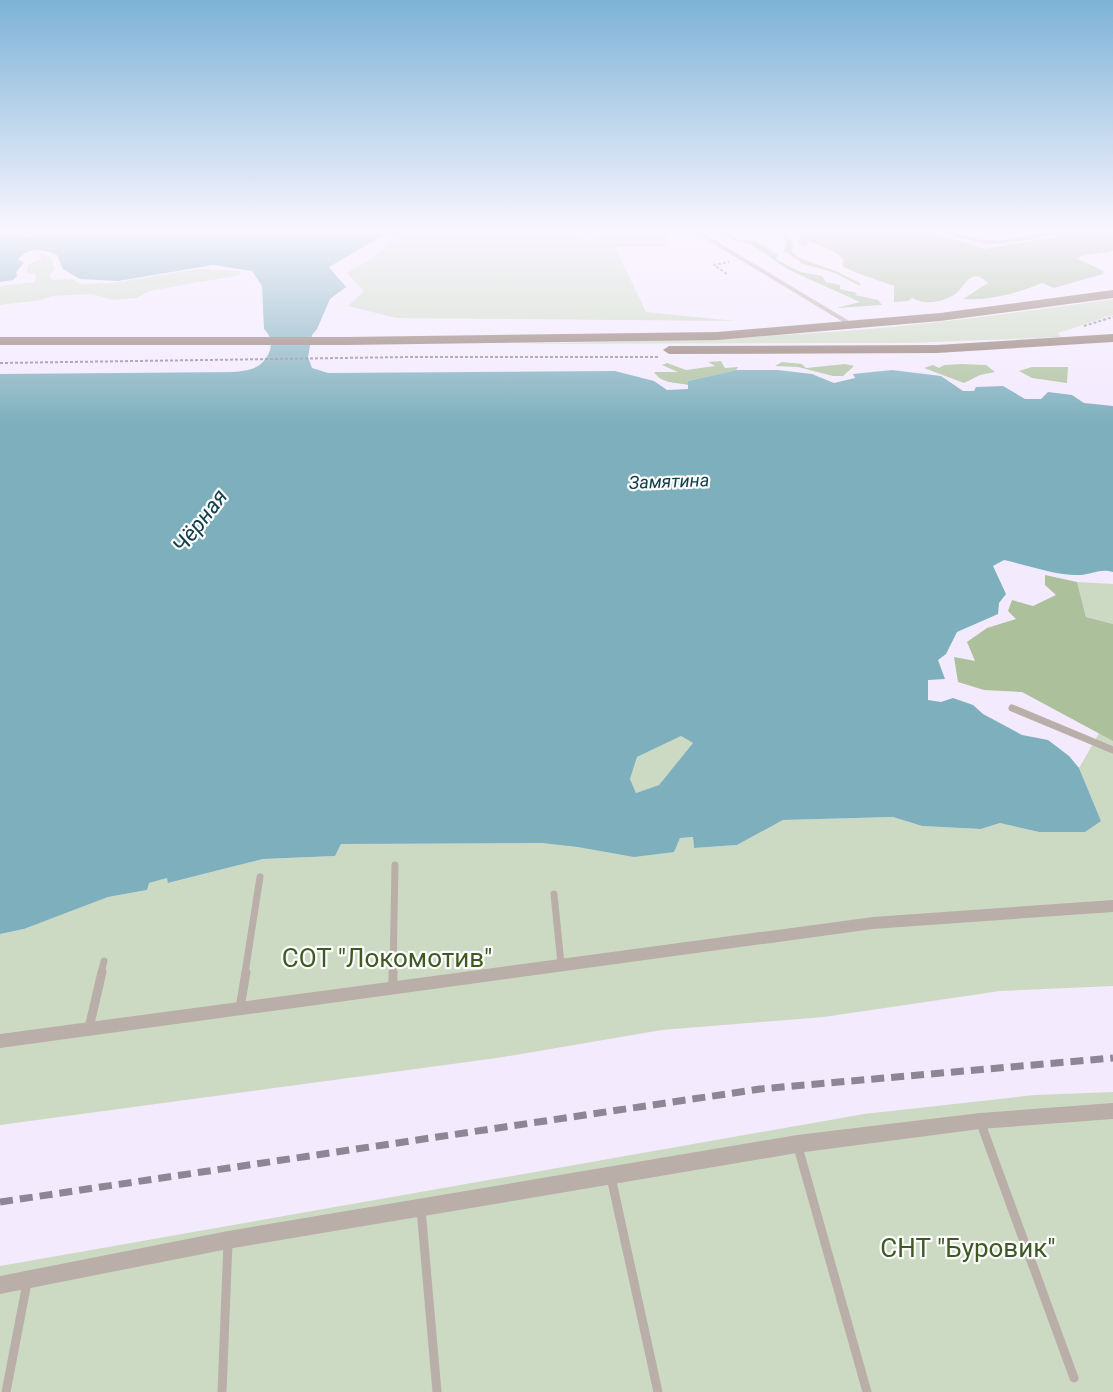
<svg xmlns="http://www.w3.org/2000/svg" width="1113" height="1392" font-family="Roboto,sans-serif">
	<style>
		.green { fill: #cddac3 }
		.forest { fill: #abc09b }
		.water { fill: #7dafbc; fill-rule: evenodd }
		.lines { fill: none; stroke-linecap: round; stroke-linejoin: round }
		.path { stroke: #8c8593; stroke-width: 2; stroke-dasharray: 3 2; stroke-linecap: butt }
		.lane-far2 { stroke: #baaea9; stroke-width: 4 }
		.lane-far1 { stroke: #baaea9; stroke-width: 7 }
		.lane { stroke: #baaea9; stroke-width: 9 }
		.street { fill: #baaea9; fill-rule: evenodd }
		.primary { fill: #8e786f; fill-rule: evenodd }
		.rail { stroke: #8d8695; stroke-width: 7; stroke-dasharray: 13 7; stroke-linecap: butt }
		.labels { text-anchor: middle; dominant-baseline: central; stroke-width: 4.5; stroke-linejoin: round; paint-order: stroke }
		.far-water-label { font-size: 18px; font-style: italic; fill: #11404a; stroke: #fcfcfc }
		.water-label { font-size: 22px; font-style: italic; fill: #11404a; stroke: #fcfcfc }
		.near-park-label { font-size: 26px; fill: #3f5923; stroke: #fcfcfc }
	</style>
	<rect width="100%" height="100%" fill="#f3eafe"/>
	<g class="green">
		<polygon points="393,231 558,231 561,236 590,239 632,232 667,233 669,247 615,247 646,312 736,321 397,318 348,306 364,291 347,273 371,259 394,239"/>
		<polygon points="41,253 51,258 55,269 49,275 53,280 72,279 80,284 112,283 200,269 241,271 240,275 149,291 137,298 112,300 92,294 52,296 41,300 0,305 0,286 35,282 36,274 26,273 29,264 41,259"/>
		<path d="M1113,299V315L1058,333L1061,337L908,343L508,344C621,342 734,339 846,331C935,324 1024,312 1113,299Z"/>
		<polygon points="1077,582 1113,584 1113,624 1086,617"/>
		<polygon points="1113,709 1113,986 1000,991 824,1017 662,1030 497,1058 0,1125 0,934 24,929 108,897 147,890 148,883 167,878 169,883 263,859 335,856 341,844 542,843 674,852 680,838 693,837 694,848 737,845 783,820 893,817 922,826 981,829 1000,823 1039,832 1101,821 1079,768"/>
		<polygon points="681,736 693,743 659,785 636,793 630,779 637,757"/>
		<polygon points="1113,1092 1113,1392 0,1392 0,1266 864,1114 1035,1095"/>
	</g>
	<g class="forest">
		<polygon points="712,231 725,231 739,240 755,241 778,255 776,259 779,261 801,272 822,276 826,282 840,285 840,289 857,293 855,295 878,300 882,305 836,308 860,302 789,270 751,244 734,240"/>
		<path d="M772,231C783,231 786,234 793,242L792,252L797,257L838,272L860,283V286L835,273L800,263V261L784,251L787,244L784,237Z"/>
		<path d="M801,231H928L984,249L1090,231H1113V251L1081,256L1078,259L1104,271L1103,274L1054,288L1042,283C1017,293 991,301 963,299L988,283C970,265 965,288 954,295C940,303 925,305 912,298L908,301L894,302V286C876,279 859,275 842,266L844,260C837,251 820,246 809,241L806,246H800L798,240Z"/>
		<path d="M721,361L725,368L738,367L736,370L688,381V385C675,382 662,384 654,372H678L662,365L667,363L686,370L715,366L708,362Z"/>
		<polygon points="782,362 802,364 806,368 845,364 854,366 843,376 833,376 798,367 775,366"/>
		<polygon points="962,364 986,365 995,372 980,375 964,383 924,368 933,365 939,368 944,365"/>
		<polygon points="1032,367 1068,367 1067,383 1032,378 1019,371"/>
		<polygon points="1045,575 1077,582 1086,617 1113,624 1113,741 1022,692 984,690 958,682 954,657 975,661 967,642 987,628 1016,619 1008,611 1012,600 1033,606 1056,595 1045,585"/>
	</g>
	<path class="water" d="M0,231H35L24,235L25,237L48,231H64L85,235L92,231H381L382,236L329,267L346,287L330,299L317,329L312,335L308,357L312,368L328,373L615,371L654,381L667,390L688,389V381L736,370H778L812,374L834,383L855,378L853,374L892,370L941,376L963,391H974L976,387L1003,386L1025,399H1041L1048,392L1072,395L1084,403L1113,406V572C1101,568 1092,574 1080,575C1058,576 1027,565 1004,560L993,566L1006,594L999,603L998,614L957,632L946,654L938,660L945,679L928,680V700L941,702L953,698L973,705L983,714L1022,735L1048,740L1069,756L1079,768L1101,821L1085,832H1039L1000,823L981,829L922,826L893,817L783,820L737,845L694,848L693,837L680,838L674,852L634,857L578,847L542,843L341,844L335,856L263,859L168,883L167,878L149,883L147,890L108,897L24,929L0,934V374L234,372C241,371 252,370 258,366C271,357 276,340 264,329L262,286L252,271L213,265L118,281L80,279L63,269L57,255C43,249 30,246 18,259L24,263L16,272L17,276L13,280L0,282ZM681,736L693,743L659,785L636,793L630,779L637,757Z"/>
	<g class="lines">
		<g class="path">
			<polyline points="727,274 714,265 729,262"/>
			<polyline points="1084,326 1113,317"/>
			<polyline points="0,363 409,357 658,357"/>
		</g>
		<g class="lane-far2">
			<polyline points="696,231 852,325"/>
			<polyline points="987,242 1002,242 1067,231"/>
		</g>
		<g class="lane-far1">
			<polyline points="1012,708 1113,750"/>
			<polyline points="554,894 561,964"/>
			<polyline points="101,973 104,961"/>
			<polyline points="245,973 260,877"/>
			<polyline points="393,973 395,865"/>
		</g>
		<g class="lane">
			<polyline points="393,987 393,972"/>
			<polyline points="240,1008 246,972"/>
			<polyline points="89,1028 102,972"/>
			<polyline points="980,1121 1074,1378"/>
			<polyline points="798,1147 867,1392"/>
			<polyline points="611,1177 658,1392"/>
			<polyline points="421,1209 437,1392"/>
			<polyline points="6,1392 27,1283"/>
			<polyline points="222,1392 228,1243"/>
		</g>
		<g class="street">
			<polygon points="933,231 946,231 990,242 987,244"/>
			<polygon points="1113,900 1113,912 873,929 0,1048 0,1034 873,917"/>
			<polygon points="1113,1103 1113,1119 980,1129 797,1153 228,1249 0,1294 0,1276 228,1231 797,1135 980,1113"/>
		</g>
		<g class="primary">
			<polygon points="1113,290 1113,298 940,321 717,340 346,345 0,345 0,337 346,337 717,332 940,313"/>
			<polygon points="1113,334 1113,342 937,353 669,354 663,350 669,346 937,345"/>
		</g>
		<polyline class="rail" points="0,1202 760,1089 1113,1058"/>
	</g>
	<linearGradient id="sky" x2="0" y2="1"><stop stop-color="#7db2d6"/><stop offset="0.54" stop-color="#faf6ff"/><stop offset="1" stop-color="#faf6ff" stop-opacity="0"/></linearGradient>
	<rect width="1113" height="426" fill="url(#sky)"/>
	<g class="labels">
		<g class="far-water-label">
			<text transform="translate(669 481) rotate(-2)">Замятина</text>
		</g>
		<g class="water-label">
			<text transform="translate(200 521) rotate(-52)">Чёрная</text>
		</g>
		<g class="near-park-label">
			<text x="387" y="958">СОТ "Локомотив"</text>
			<text x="968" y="1248">СНТ "Буровик"</text>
		</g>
	</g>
</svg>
